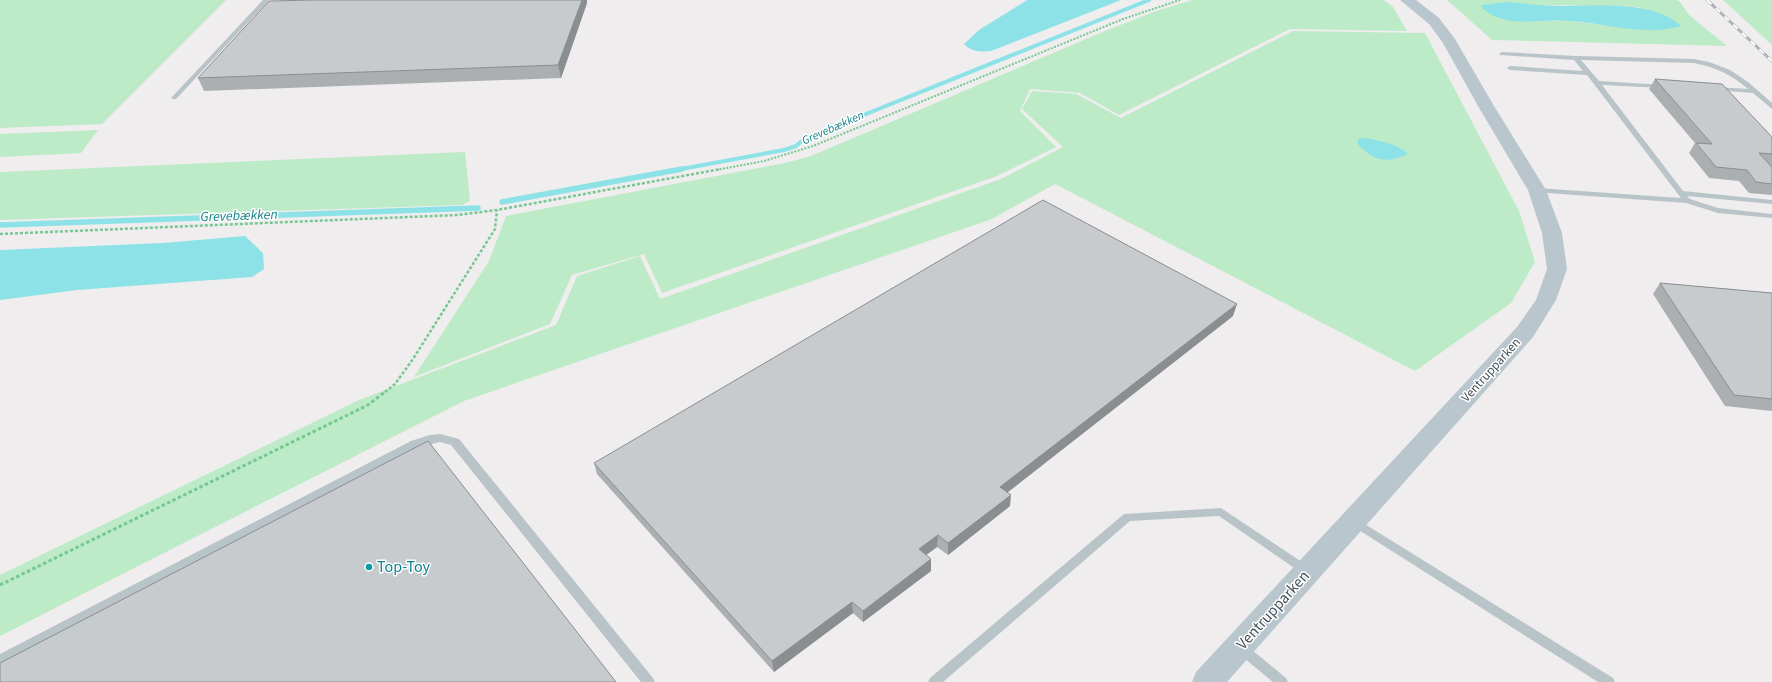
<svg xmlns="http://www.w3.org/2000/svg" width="1772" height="682" font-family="'Source Sans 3',sans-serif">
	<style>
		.green { fill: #bdebc7; fill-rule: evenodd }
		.water { fill: #8ce2e6 }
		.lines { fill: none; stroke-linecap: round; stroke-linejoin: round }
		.stream-far1 { stroke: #8ce2e6; stroke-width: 4 }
		.stream { stroke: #8ce2e6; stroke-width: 5.5 }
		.path-far2 { stroke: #77c793; stroke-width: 2; stroke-dasharray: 2 1.5; stroke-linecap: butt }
		.path-far1 { stroke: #77c793; stroke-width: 2.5; stroke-dasharray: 3 2; stroke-linecap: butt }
		.path { stroke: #77c793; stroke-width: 3; stroke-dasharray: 3.5 2.5; stroke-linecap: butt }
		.lane { fill: #b9c4c9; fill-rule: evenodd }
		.secondary { fill: #b9c6ce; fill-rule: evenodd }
		.rail-casing { stroke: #afb3b7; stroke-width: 3 }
		.rail { stroke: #fff; stroke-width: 2; stroke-dasharray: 6; stroke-linecap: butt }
		.wall { fill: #abafb1 }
		.shaded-wall { fill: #8b8e90 }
		.building { fill: #c7cbce; stroke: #8b8e90 }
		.culture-dot { fill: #0f9aa8; stroke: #fff; stroke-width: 1.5 }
		.labels { text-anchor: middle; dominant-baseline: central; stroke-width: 3; stroke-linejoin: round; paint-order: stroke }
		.far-water-label { font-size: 12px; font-style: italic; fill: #148389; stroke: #fff }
		.street-label { font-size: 13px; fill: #465359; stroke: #fff }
		.water-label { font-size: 14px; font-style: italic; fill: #148389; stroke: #fff }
		.near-culture-label { font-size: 16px; fill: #0d838f; stroke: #fff; text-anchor: start }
		.near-street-label { font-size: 16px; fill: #465359; stroke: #fff }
	</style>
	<rect width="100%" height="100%" fill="#efeded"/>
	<g class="green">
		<polygon points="0,0 226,0 102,124 0,128"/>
		<polygon points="1193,0 1384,0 1393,7 1407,31 1290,29 1119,115 1080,93 1030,89 1020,111 1056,147 997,176 662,293 644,254 572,275 550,324 414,377 489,261 506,216 785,163 811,156 1105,31 1159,10"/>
		<path d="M1447,0H1677L1680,2L1689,15L1727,46L1492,40ZM1545,5L1639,7L1644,30L1570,21H1511Z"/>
		<polygon points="1723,0 1772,0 1772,45"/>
		<polygon points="1293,31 1425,33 1519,211 1535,262 1511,303 1415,371 1055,184 992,219 464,401 0,636 0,575 359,400 556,325 577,276 640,256 660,299 1001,179 1063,147 1022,109 1032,91 1076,94 1121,118"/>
		<polygon points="98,130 81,153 0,157 0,134"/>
		<polygon points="465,152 470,201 462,205 0,220 0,172"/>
	</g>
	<g class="water">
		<path d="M1027,0H1121L991,51C980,52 972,52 964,44L979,30Z"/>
		<path d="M1506,2C1524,3 1543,6 1561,6C1597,6 1655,0 1681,26C1645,37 1606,23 1569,21C1550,19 1530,23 1511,21C1500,19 1490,15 1481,7L1482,5Z"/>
		<path d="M1366,138C1380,141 1395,143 1407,153L1406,155C1386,164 1372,160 1358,144V139Z"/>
		<polygon points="245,236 263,253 264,269 252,277 77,290 0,300 0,250 163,243"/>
	</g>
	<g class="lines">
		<polyline class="stream-far1" points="676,170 784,150 796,146 804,139 1149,0"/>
		<g class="stream">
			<polyline points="502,202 682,169"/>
			<polyline points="0,225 478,208"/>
		</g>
		<polyline class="path-far2" points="716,170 764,161 813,146 1123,19 1180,0"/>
		<g class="path-far1">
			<polyline points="0,234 457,215 497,210 721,169"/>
			<polyline points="385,392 395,384 413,359 495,229 497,210"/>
		</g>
		<polyline class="path" points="0,585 368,405 386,391"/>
		<g class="lane">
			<polygon points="263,0 269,0 176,99 172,99 172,97"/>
			<path d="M1502,52L1576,56L1694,59L1709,62L1730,70L1748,82L1772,103V109L1753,93L1714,90V88L1716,87L1748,89C1732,75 1715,67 1694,63L1581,60L1599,81L1665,85L1666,86L1663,88L1602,85L1683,191L1772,200V204L1687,196L1690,199L1718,208L1772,214V218L1718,213L1686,203L1534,192L1533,190L1537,188L1681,198L1587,75L1510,70L1507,68L1510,66L1583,71L1574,60L1500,55L1499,54Z"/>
			<polygon points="440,434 459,439 653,678 655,682 641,682 451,445 440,442 419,447 0,666 0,654 411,441 430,435"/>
			<polygon points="1221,508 1311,568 1313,571 1311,574 1307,576 1303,574 1219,516 1130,521 943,682 928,682 930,678 1124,514"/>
			<polygon points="1355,518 1613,678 1615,682 1598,682 1351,525 1350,522 1351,519"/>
			<polygon points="1242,644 1246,645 1286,678 1288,682 1273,682 1238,653 1236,649 1238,645"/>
		</g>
		<polygon class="secondary" points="1400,0 1416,0 1439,18 1455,39 1494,106 1546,190 1562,233 1567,269 1556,300 1533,337 1227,682 1192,682 1196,672 1517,327 1536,300 1547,269 1542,233 1528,190 1478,106 1443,43 1429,24"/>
		<g class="rail-casing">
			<polyline id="rail" points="1707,0 1772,61"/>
		</g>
		<use href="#rail" class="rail"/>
	</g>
	<g class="wall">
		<polygon points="315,0 587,0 587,3 561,78 204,91 198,78"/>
		<polygon points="1655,79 1772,137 1772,166 1770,165 1772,166 1772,195 1749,193 1739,181 1709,178 1689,153 1695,143 1649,89"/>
		<polygon points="1660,283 1772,293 1772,411 1725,406 1653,294"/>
		<polygon points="1233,316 1008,492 1010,506 948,555 937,547 926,555 931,559 931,571 863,622 853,613 774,672 597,474 594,463"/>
	</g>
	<g class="shaded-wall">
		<polygon points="582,0 587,0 587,3 561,78 558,65"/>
		<polygon points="1237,304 1233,316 999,499 1000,487"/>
		<polygon points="1011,495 1010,506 948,555 948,543"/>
		<polygon points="938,535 937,547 918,561 919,549"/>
		<polygon points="931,559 931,571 863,622 863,611"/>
		<polygon points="852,602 853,613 774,672 772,661"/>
	</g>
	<g class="building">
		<polygon points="315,0 582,0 558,65 198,78 269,1"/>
		<polygon points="1655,79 1722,84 1772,137 1772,154 1759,153 1771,166 1772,166 1772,184 1756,182 1747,170 1716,167 1696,143 1712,144"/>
		<polygon points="1043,200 1237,304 1000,487 1011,495 948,543 938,535 919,549 931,559 863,611 852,602 772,661 594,463"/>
		<polygon points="1660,283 1772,293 1772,399 1734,395"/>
		<polygon points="428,441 616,682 0,682 0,663"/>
	</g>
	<circle class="culture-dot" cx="369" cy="567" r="4"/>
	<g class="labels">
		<g class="far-water-label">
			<text transform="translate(833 128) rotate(-24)">Grevebækken</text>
		</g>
		<g class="street-label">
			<text transform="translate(1491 370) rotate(-48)">Ventrupparken</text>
		</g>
		<g class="water-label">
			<text transform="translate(239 216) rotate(-2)">Grevebækken</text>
		</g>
		<g class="near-culture-label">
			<text x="377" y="567">Top-Toy</text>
		</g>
		<g class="near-street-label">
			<text transform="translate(1273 610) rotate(-48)">Ventrupparken</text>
		</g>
	</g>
</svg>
